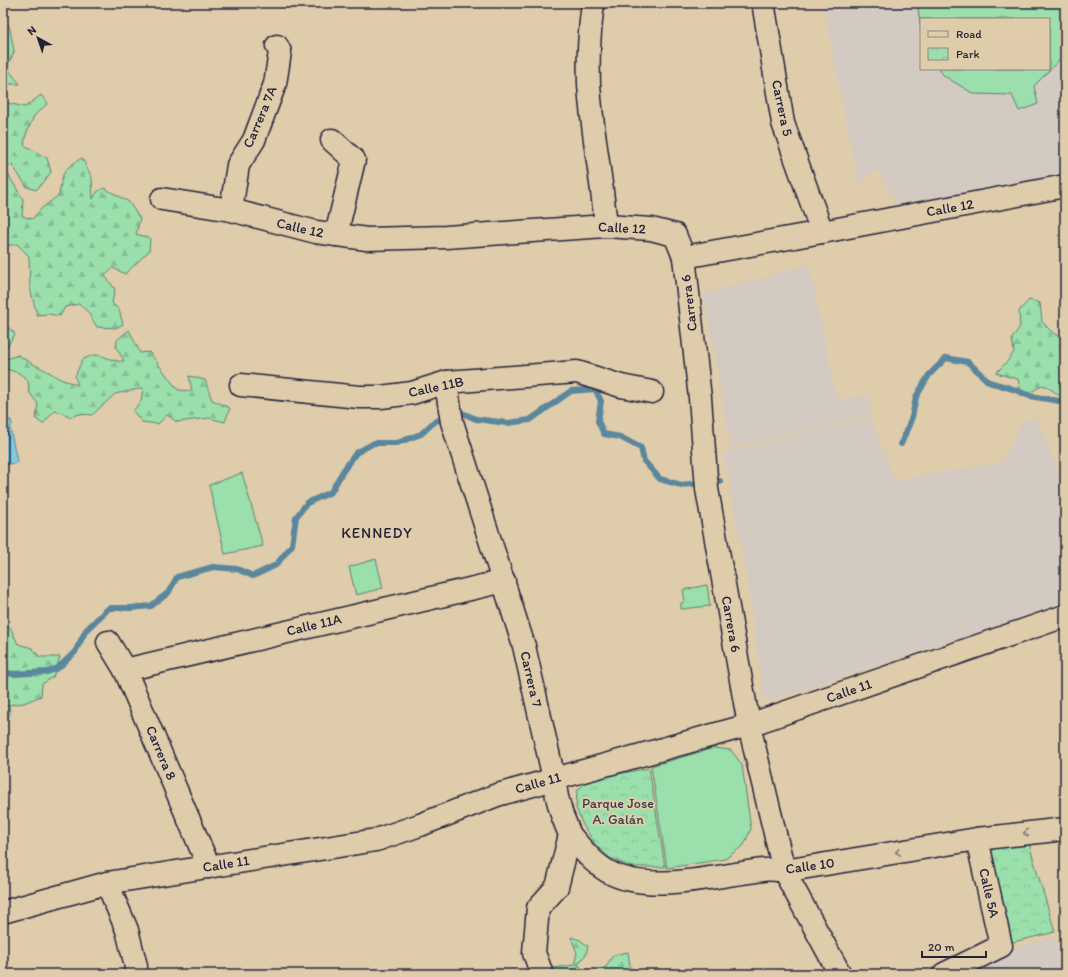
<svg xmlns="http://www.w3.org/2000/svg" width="1068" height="977" font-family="Itim,sans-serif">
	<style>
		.built { fill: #d3cac1; fill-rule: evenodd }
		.grass { fill: #9adfac; stroke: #5e8074 }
		.forest { fill: url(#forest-firs); stroke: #5e8074 }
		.park { fill: url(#park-crowns); stroke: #5e8074 }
		.water { fill: #80cbdf; stroke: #5a879d }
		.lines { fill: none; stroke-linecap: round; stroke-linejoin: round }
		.stream { stroke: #5a879d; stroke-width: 6 }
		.street-casing { stroke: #22223b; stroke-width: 25 }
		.secondary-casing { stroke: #22223b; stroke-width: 25 }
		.street { stroke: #dfccaa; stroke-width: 22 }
		.secondary { stroke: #dfccaa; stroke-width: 22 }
		.oneway { stroke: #807772 }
		.labels { text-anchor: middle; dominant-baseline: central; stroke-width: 4; stroke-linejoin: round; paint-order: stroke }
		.street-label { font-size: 14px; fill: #22223b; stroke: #dfccaa }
		.park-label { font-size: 14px; fill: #343e4c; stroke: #dfccaa }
		.neighbourhood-label { font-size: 15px; letter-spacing: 1px; fill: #22223b; stroke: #dfccaa }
	</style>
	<defs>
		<pattern id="forest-firs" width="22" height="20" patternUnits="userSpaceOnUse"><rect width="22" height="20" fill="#9adfac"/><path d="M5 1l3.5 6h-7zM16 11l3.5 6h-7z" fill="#84bf95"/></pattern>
		<pattern id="park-crowns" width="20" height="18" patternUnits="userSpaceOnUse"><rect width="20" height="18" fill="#9adfac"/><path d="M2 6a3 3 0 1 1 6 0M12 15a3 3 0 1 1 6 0" fill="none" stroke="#84bf95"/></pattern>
	</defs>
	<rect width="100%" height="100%" fill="#dfccaa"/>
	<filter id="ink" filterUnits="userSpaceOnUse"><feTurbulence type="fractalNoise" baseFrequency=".025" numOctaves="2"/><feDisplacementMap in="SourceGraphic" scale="8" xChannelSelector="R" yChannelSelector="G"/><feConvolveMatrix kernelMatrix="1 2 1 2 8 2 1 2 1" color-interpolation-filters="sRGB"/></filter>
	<g filter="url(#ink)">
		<g class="built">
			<path d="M823,3H1065V175L973,192L897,205L882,177L876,171L858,183ZM921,19H1049V69H921Z"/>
			<polygon points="809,264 837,399 870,395 871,415 731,448 703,294"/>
			<polygon points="870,417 895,480 1002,462 1023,421 1037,417 1065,489 1065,604 798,692 764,701 748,585 723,452"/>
			<polygon points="1055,937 1065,970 1065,974 953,974 1000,952"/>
		</g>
		<g class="grass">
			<polygon points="920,3 1065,3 1065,54 1040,80 1034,86 1038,104 1019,111 1012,95 974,94 944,76 939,69 1049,69 1049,19 921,19 921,28 918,10"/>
			<polygon points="242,473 263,546 225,554 209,485"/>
			<polygon points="376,559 383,588 356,595 349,567"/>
			<polygon points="707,585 710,606 681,609 681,603 685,601 683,590"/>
			<polygon points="714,748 731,750 742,765 751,829 744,845 725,859 667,868 651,766"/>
		</g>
		<g class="forest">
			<polygon points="3,15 4,16 10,29 14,52 8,65 10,72 20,84 7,84 3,83"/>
			<path d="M41,95L48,103L34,116L26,134L24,145L47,158L51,172L43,183L36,190L27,187L12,165L6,167L9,176L23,199L22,216L32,219L42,208L59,195C63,173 61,170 82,158L92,178L93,199L97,192L104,188L129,202L140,219L136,234L150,238L149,251L125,274L113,268L105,276L115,289L112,303L119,310L123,324L116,328L97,327L88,312L79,304L65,307L60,316L48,314L37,315L30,288L29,256L17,244L6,246L3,250V102L25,107Z"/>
			<polygon points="1029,300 1040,303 1042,322 1053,333 1065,340 1065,400 1058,394 1044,385 1022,396 1018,379 996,373 1006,363 1014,352 1012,339 1020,326 1019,311"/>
			<path d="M3,322L15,334L5,350L7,359L18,355L31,363L47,371L60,379L78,385L75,377L82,360C86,358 91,355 95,355C105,355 114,363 124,361L116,347L117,340L129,330L140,353L149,352L178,390L192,391L189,376L205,380L212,400L230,408L225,422L209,418L177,422L167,415L158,424L142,422L133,411L141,401L143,388L115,394L92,415L79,414L71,417L55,410L43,424L36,419L38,404L29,392L28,380L19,373L3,368Z"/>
			<polygon points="3,625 10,627 18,644 32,648 40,657 60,657 53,677 42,684 41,696 24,703 9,705 10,714 3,727"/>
			<polygon points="571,937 580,940 588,946 586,954 578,964 583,970 596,971 606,967 613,955 628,952 631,974 551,974 552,968 574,965 577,953"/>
		</g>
		<g class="park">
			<polygon points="649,768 665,867 632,867 610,858 595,844 583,825 576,808 577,791 587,781 604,777"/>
			<polygon points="1028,841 1055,932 1005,944 982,848"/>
		</g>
		<polygon class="water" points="6,420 11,420 12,425 10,428 17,461 16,463 3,465 3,423"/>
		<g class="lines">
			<g class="stream">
				<polyline points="901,444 912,417 916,397 929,375 946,358 968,362 989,382 1013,389 1030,396 1065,402"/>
				<polyline points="3,672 13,674 47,672 58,668 75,652 86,630 109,608 131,608 151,606 168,593 177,577 213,567 237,569 253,576 276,565 292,545 296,517 307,503 331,492 343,471 356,453 374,443 397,443 421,434 434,422 460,412 476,419 507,423 530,420 571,391 595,389 601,401 598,421 604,434 620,437 641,448 644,461 660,479 681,485 720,481"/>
			</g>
			<g class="street-casing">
				<g id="street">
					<path d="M593,3C589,34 587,66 590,98C594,141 602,183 606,226"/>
					<polyline points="332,140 354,160 336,235"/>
					<polyline points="162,199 231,210 316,232 367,239 446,237 606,226 651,229 675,235 684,257"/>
					<polyline points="231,210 238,165 254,140 275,84 280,52 277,46"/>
					<polyline points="822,232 1065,186"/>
					<polyline points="447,382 447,390 452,422 524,646 554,779 557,797 562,815 570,835 557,887 538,908 534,953 542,974"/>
					<polyline points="241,385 359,397 381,397 412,393 447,382 577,372 621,386 652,392"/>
					<polyline points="108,642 125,670 209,867"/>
					<polyline points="125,670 504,581"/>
					<path d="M570,835C581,848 592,862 607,871C647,895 718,875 763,870C769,869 777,870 784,871"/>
					<polyline points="107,883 127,930 136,966 135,974"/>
					<polyline points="3,912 107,883 376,840 420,825 497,795 749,725 1065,616"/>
					<polyline points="944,974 1001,946 977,839"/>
				</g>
			</g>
			<g class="secondary-casing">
				<g id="secondary">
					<polyline points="764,3 764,8 783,123 822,232 684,257 700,398 707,489 749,725 784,871 840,974"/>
					<polyline points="784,871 977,839 1065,829"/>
				</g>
			</g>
			<use href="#street" class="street"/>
			<use href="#secondary" class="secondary"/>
		</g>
		<defs><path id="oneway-chevron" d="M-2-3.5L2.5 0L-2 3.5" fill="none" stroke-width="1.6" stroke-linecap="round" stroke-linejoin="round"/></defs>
		<g class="oneway">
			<use href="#oneway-chevron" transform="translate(1026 833) rotate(173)"/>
			<use href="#oneway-chevron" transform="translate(898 852) rotate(171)"/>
		</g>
	</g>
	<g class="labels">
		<g class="street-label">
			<text transform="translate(782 108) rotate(78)">Carrera 5</text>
			<text transform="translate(260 117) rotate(-67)">Carrera 7A</text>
			<text transform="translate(950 208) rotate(-10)">Calle 12</text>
			<text transform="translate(300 228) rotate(13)">Calle 12</text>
			<text transform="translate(622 228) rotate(3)">Calle 12</text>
			<text transform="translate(689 303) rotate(-97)">Carrera 6</text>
			<text transform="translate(436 387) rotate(-12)">Calle 11B</text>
			<text transform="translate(731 624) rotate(80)">Carrera 6</text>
			<text transform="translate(314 625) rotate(-13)">Calle 11A</text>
			<text transform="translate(531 679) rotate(77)">Carrera 7</text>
			<text transform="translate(849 691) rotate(-19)">Calle 11</text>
			<text transform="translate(161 753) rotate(67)">Carrera 8</text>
			<text transform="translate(538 783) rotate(-16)">Calle 11</text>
			<text transform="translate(226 864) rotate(-9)">Calle 11</text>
			<text transform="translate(810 866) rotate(-8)">Calle 10</text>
			<text transform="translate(989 893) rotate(77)">Calle 5A</text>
		</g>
		<g class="park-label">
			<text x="618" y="803">Parque Jose<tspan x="618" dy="16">A. Galán</tspan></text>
		</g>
		<g class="neighbourhood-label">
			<text x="377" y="533">KENNEDY</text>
		</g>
	</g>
	<rect width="1068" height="977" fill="none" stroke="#dfccaa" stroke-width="16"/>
	<rect x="8" y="8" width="1052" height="961" fill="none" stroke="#22223b" stroke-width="1.5" filter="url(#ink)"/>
	<rect x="920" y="18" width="130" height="52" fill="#dfccaa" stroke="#93887e"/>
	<rect x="928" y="31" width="20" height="6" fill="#dfccaa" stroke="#93887e"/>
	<text x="956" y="38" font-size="12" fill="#22223b">Road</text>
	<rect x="928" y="48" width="20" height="12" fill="url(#park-crowns)" stroke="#93887e"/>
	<text x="956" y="58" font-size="12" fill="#22223b">Park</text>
	<g transform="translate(38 38) rotate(320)" stroke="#dfccaa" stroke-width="3" paint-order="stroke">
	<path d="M0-3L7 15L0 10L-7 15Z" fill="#22223b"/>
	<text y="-6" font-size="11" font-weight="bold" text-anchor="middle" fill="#22223b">N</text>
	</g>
	<path d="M922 951v6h64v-6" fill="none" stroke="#22223b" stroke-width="2"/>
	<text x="928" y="951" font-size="12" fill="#22223b" stroke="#dfccaa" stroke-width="3" paint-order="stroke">20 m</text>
</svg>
